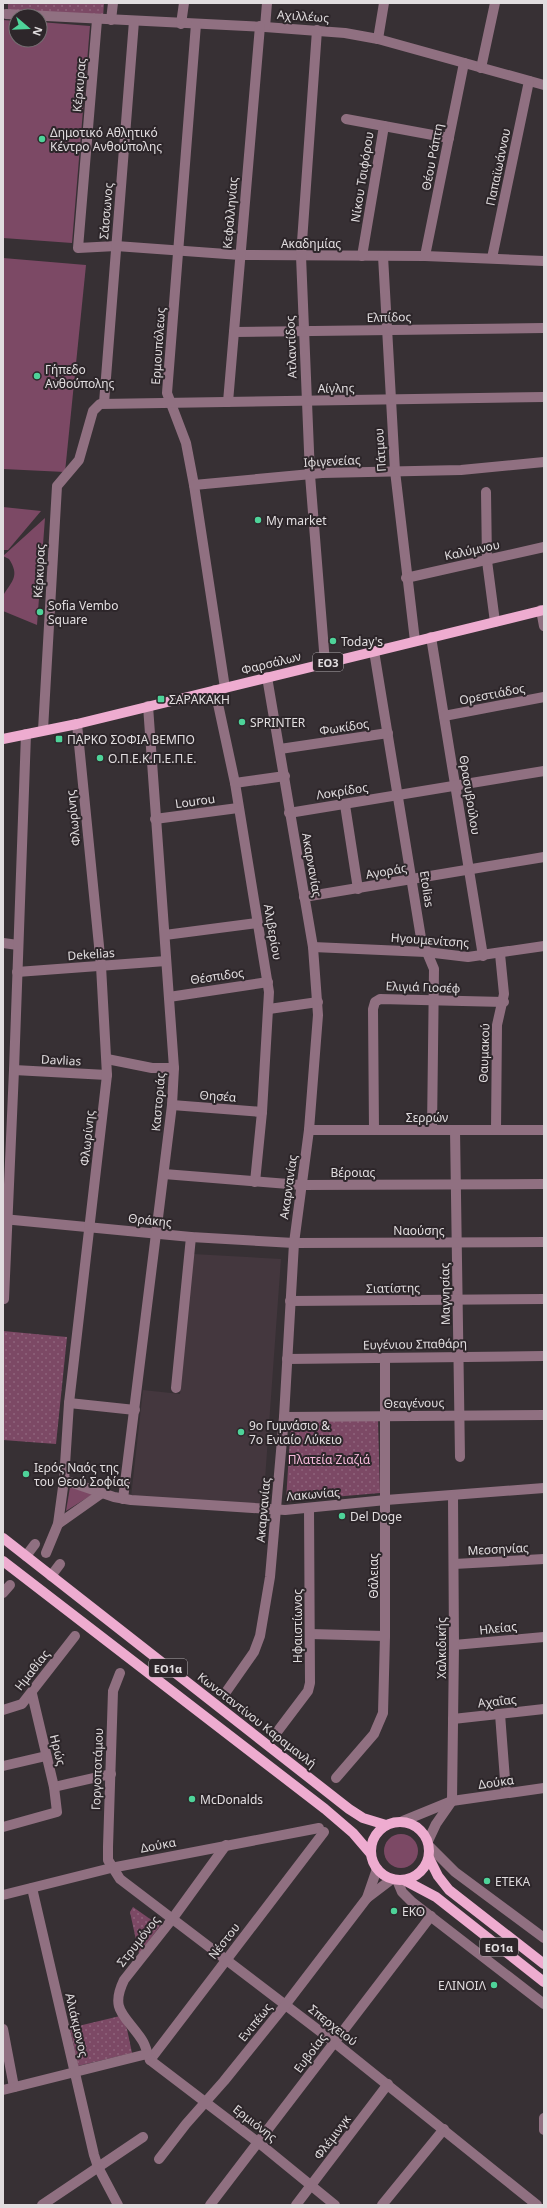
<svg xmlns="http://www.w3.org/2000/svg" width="547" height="2208" font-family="'Noto Sans',sans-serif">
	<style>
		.built { fill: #44373e }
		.green { fill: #7c4965 }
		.park { fill: url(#park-dots) }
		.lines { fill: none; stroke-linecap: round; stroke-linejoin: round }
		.minor { stroke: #907081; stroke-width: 10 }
		.major { stroke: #eeacd0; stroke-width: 10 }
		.poi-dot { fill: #4ed399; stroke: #2d262a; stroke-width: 1.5 }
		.labels { text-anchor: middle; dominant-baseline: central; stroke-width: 4; stroke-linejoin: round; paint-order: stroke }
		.shield { fill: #2d262a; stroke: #aba6a9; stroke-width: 1 }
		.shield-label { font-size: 11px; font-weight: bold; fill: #e1dddf }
		.street-label { font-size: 12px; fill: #e1dddf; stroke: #2d262a }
		.poi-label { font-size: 12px; fill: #e1dddf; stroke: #2d262a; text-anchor: start }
		.park-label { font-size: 12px; fill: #f8bbdc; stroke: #2d262a }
	</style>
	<defs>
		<pattern id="park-dots" width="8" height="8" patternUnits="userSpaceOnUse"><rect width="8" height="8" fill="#7c4965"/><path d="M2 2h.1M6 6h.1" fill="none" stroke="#8e637b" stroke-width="1.8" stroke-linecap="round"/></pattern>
	</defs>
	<rect width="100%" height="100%" fill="#373034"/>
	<polygon class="built" points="193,1254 281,1259 263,1507 131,1497 143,1390 180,1394"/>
	<g class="green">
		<polygon points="3,20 16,21 16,40 40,40 40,22 90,26 72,243 3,238"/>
		<polygon points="3,258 86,265 65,472 3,469"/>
		<polygon points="3,507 41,511 8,550 3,550"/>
		<path d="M45,518L37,625L3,611C3,606 2,598 4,594C12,581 20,576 9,559L3,556Z"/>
		<polygon points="70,1487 93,1494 66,1511"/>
		<circle cx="401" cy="1851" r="17"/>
	</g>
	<g class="park">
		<polygon points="8,3 104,3 103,17 8,10"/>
		<polygon points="3,1331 67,1337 56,1444 3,1440"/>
		<polygon points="378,1420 380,1493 286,1501 291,1421"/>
		<polygon points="133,1907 160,1926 139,1954 130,1912"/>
		<polygon points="120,2016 127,2029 132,2053 78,2066 70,2028"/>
	</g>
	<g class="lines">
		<g class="minor">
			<polyline points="6,14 265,27 345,33 378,39 544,85"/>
			<polyline points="97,20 78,248 116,246 240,255 425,256 544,261"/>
			<polyline points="111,20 113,3"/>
			<polyline points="181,24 184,3"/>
			<polyline points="196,24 167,393 186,443 194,485 225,688"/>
			<polyline points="265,27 267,3"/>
			<polyline points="317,30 301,256 310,475 325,663"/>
			<polyline points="378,39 384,3"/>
			<polyline points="481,68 495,3"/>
			<polyline points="346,119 449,138"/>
			<polyline points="362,256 384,126"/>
			<polyline points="383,256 395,471 415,641"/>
			<polyline points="425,256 464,63"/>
			<polyline points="492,258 529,81"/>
			<polyline points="234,332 544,328"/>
			<polyline points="228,402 260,26"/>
			<polyline points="104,403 134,21"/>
			<polyline points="194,485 322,473 461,470 544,462"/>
			<polyline points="486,492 487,561 495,622"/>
			<polyline points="406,578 544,547"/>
			<polyline points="541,610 544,626"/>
			<polyline points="431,637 483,956"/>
			<polyline points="374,651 421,938 434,969 432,1130"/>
			<polyline points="215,690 235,783 269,992 262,1112 255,1182"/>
			<polyline points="444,716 544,697"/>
			<polyline points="43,730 57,486 79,460 93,411 100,404 544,397"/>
			<polyline points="280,749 388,733"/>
			<polyline points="235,783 285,776"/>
			<polyline points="345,805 358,889"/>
			<polyline points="289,813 544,771"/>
			<polyline points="155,819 238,808"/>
			<polyline points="304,897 544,857"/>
			<polyline points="165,935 257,923"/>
			<polyline points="3,943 18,945"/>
			<polyline points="313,947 426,952 468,957 544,946"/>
			<polyline points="17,972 166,961"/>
			<polyline points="169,997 268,982"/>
			<polyline points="269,1009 318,1002"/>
			<polyline points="107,1059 152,1068 174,1068"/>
			<polyline points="14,1070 107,1075"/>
			<polyline points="172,1105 262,1112"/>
			<polyline points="309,1130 544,1130"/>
			<polyline points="374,1130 373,1009 375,1002 380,999 504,1002"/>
			<polyline points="455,1130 460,1457"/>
			<polyline points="496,1130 497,1025 504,994 500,954"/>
			<polyline points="164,1174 301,1185 544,1184"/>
			<polyline points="3,1219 191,1237 294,1243 544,1242"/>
			<polyline points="4,1299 14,1070 26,734"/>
			<polyline points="290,1301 544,1299"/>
			<polyline points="287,1359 544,1356"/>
			<polyline points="176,1388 191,1237"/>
			<polyline points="69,1403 135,1410"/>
			<polyline points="284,1417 544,1415"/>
			<polyline points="64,1480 114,1497 131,1500 285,1510 386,1500 544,1488"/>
			<polyline points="123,1499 172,1105 174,1068 148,706"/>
			<polyline points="58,1524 102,1493"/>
			<polyline points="46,1553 58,1524 64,1480 69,1403 107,1075 101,966 77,724"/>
			<polyline points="26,1556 35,1544"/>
			<polyline points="454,1564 544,1559"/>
			<polyline points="51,1576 60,1564"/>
			<polyline points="3,1593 10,1585"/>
			<polyline points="310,1634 385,1636"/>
			<polyline points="454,1645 544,1637"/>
			<polyline points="120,1673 113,1691 108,1847 108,1860 120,1879 334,2042 537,2205"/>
			<polyline points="226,1692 254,1652 260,1636 270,1577 284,1417 294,1243 309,1130 318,1015 313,947 267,677"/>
			<polyline points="3,1710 22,1704 75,1636"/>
			<polyline points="500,1714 506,1793"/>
			<polyline points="453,1719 544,1709"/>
			<polyline points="277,1732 308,1691 310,1683 309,1508"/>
			<polyline points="3,1766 46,1756"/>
			<polyline points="336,1778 374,1734 383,1713 385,1636 385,1358"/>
			<polyline points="54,1787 111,1774"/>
			<polyline points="452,1801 454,1645 453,1496"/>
			<polyline points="403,1821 452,1801 544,1788"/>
			<polyline points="3,1827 57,1812 54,1787 32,1694"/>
			<polyline points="324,1832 150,2060 259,2143 335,2205"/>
			<polyline points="428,1841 436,1824 452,1801"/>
			<polyline points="430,1847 455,1872 544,1938"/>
			<polyline points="397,1880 402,1892 412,1902 544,2004"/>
			<polyline points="32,1888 94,2155 98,2167 118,2205"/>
			<polyline points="3,1895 111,1868 319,1828"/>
			<polyline points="367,1898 392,1879"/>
			<polyline points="3,2029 14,2087"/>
			<path d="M150,2060C147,2053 146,2046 142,2040C126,2015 109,2011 124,1980L173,1918L226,1845"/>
			<polyline points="3,2090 147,2054"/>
			<polyline points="544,2118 544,2130"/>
			<polyline points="159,2159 186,2124 224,2081 286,2004 367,1898 377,1869"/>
			<polyline points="42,2205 143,2137"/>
			<polyline points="210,2205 431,1916"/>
			<polyline points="296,2205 388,2084"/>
			<polyline points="382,2205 444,2129"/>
		</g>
		<g class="major">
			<polyline points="3,739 77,724 544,610"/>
			<polyline points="3,1538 349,1809 363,1818 386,1825"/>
			<polyline points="3,1561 325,1809 353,1833 371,1854"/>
			<circle cx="400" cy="1851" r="29"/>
			<polyline points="429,1858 438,1876 449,1890 544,1964"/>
			<polyline points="404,1880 436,1897 544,1982"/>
		</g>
	</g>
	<g class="poi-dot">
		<circle cx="42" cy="139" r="4"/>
		<circle cx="37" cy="376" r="4"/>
		<circle cx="258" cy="520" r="4"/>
		<circle cx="40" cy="612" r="4"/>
		<circle cx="333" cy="641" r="4"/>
		<rect x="157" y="695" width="8" height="8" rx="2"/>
		<circle cx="242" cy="722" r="4"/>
		<rect x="55" y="735" width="8" height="8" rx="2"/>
		<circle cx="100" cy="758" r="4"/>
		<circle cx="241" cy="1432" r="4"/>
		<circle cx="26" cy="1474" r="4"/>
		<circle cx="342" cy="1516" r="4"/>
		<circle cx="192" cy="1799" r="4"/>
		<circle cx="487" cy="1881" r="4"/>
		<circle cx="394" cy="1911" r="4"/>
		<circle cx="494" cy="1985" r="4"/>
	</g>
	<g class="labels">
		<g class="shield">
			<rect x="313" y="653" width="30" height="18" rx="3"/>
			<rect x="149" y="1659" width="38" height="18" rx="3"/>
			<rect x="480" y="1938" width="38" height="18" rx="3"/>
		</g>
		<g class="shield-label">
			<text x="328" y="662">ΕΟ3</text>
			<text x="168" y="1668">ΕΟ1α</text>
			<text x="499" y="1947">ΕΟ1α</text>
		</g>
		<g class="street-label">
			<text transform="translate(303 16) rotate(4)">Αχιλλέως</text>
			<text transform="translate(79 85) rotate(-85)">Κέρκυρας</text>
			<text transform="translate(432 157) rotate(-79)">Θέου Ράπτη</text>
			<text transform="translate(498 167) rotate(-78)">Παπαϊωάννου</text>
			<text transform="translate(362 177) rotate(-81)">Νίκου Τσιφόρου</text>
			<text transform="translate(106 211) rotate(-85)">Σάσσωνος</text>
			<text transform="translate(230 213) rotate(-85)">Κεφαλληνίας</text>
			<text x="311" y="243">Ακαδημίας</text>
			<text transform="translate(389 317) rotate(-1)">Ελπίδος</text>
			<text transform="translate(158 346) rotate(-86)">Ερμουπόλεως</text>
			<text transform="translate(291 347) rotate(-92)">Ατλαντίδος</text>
			<text transform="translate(336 388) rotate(-1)">Αίγλης</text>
			<text transform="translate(380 450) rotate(-94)">Πάτμου</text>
			<text transform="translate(332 461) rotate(-3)">Ιφιγενείας</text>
			<text transform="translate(472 550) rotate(-12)">Καλύμνου</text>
			<text transform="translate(39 571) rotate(-87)">Κέρκυρας</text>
			<text transform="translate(271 663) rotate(-14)">Φαρσάλων</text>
			<text transform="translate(492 694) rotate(-11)">Ορεστιάδος</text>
			<text transform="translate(344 727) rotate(-9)">Φωκίδος</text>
			<text transform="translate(342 791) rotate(-9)">Λοκρίδος</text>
			<text transform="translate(470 795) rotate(81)">Θρασυβούλου</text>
			<text transform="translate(195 801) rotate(-8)">Lourou</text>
			<text transform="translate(73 818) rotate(-96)">Φλωρίνης</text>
			<text transform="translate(312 865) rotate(80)">Ακαρνανίας</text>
			<text transform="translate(386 871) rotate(-10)">Αγοράς</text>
			<text transform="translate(427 889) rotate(81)">Etolias</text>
			<text transform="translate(273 932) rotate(80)">Αλιβερίου</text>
			<text transform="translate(430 940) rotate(4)">Ηγουμενίτσης</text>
			<text transform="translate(91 954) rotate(-4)">Dekelias</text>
			<text transform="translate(217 976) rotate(-8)">Θέσπιδος</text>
			<text transform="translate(423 987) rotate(2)">Ελιγιά Γιοσέφ</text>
			<text transform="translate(484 1053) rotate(-88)">Θαυμακού</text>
			<text transform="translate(61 1060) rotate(3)">Davlias</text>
			<text transform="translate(218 1096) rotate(4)">Θησέα</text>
			<text transform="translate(158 1102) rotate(-85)">Καστοριάς</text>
			<text x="427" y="1117">Σερρών</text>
			<text transform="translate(87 1138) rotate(-84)">Φλωρίνης</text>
			<text x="353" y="1172">Βέροιας</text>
			<text transform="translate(288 1187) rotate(-82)">Ακαρνανίας</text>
			<text transform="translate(150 1220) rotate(6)">Θράκης</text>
			<text x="419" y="1230">Ναούσης</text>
			<text transform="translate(393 1288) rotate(-1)">Σιατίστης</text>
			<text transform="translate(445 1294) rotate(-91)">Μαγνησίας</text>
			<text transform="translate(415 1344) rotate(-1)">Ευγένιου Σπαθάρη</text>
			<text transform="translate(414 1403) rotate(-1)">Θεαγένους</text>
			<text transform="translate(313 1494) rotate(-5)">Λακωνίας</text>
			<text transform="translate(263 1510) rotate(-85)">Ακαρνανίας</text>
			<text transform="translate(498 1549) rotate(-3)">Μεσσηνίας</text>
			<text transform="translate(373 1576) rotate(-90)">Θάλειας</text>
			<text transform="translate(297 1626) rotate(-90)">Ηφαιστίωνος</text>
			<text transform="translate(498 1628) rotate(-6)">Ηλείας</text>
			<text transform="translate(441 1648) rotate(-90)">Χαλκιδικής</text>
			<text transform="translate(32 1670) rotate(-52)">Ημαθίας</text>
			<text transform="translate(497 1701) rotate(-6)">Αχαΐας</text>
			<text transform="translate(257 1720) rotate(38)">Κωνσταντίνου Καραμανλή</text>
			<text transform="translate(58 1750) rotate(76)">Ηρώς</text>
			<text transform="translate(97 1769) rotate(-88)">Γοργοποτάμου</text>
			<text transform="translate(496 1782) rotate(-8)">Δούκα</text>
			<text transform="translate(158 1845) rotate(-11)">Δούκα</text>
			<text transform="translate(138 1941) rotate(-52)">Στρυμόνος</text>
			<text transform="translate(224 1941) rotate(-52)">Νέστου</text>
			<text transform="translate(255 2022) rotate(-51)">Ενιπέως</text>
			<text transform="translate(77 2025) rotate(77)">Αλιάκμονος</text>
			<text transform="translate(333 2025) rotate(38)">Σπερχειού</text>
			<text transform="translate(310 2053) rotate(-53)">Ευβοίας</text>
			<text transform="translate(255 2123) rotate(38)">Ερμιόνης</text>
			<text transform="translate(332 2137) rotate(-53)">Φλέμινγκ</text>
		</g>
		<g class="poi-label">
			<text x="50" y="132">Δημοτικό Αθλητικό<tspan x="50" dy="14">Κέντρο Ανθούπολης</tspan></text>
			<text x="45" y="369">Γήπεδο<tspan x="45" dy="14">Ανθούπολης</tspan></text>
			<text x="266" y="520">My market</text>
			<text x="48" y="605">Sofia Vembo<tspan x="48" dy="14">Square</tspan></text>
			<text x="341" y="641">Today's</text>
			<text x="169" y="699">ΣΑΡΑΚΑΚΗ</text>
			<text x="250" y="722">SPRINTER</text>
			<text x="67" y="739">ΠΑΡΚΟ ΣΟΦΙΑ ΒΕΜΠΟ</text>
			<text x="108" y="758">Ο.Π.Ε.Κ.Π.Ε.Π.Ε.</text>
			<text x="249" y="1425">9ο Γυμνάσιο &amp;<tspan x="249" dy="14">7ο Ενιαίο Λύκειο</tspan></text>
			<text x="34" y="1467">Ιερός Ναός της<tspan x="34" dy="14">του Θεού Σοφίας</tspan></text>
			<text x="350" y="1516">Del Doge</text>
			<text x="200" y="1799">McDonalds</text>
			<text x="495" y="1881">ΕΤΕΚΑ</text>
			<text x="402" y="1911">EKO</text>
			<text x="486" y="1985" text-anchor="end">ΕΛΙΝΟΙΛ</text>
		</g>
		<g class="park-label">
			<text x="329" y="1459">Πλατεία Ζιαζιά</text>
		</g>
	</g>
	<rect width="547" height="2208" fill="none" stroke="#e1dddf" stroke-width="8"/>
	<g transform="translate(28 28) rotate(109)"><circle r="19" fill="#2d262a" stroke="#756f72"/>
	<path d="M0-3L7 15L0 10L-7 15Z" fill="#4ed399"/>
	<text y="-6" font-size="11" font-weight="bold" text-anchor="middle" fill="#e1dddf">N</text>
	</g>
</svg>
